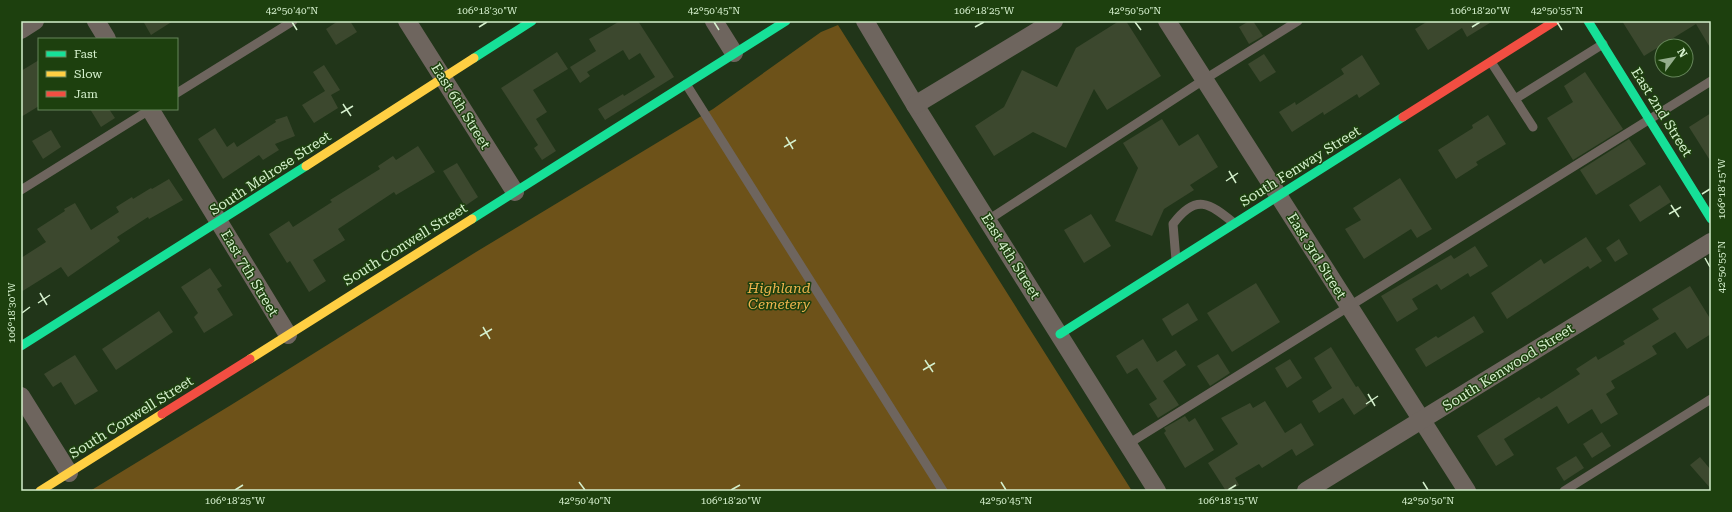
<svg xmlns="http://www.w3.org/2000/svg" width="1732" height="512" font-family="'Roboto Serif',serif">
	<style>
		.green { fill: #6d5219 }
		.building { fill: #3c482e }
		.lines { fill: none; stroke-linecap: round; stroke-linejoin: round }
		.lane { stroke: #6e655e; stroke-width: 9 }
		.street { stroke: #6e655e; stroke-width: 18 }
		.fast { stroke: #16e098; stroke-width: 9 }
		.slow { stroke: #ffcf43; stroke-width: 9 }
		.jam { stroke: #f24e42; stroke-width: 9 }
		.ticks { fill: none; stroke: #d4efcc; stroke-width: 1.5 }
		.labels { text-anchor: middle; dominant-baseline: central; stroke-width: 3; stroke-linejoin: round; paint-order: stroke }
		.street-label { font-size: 14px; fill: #d4efcc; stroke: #1d400e }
		.park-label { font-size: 14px; font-style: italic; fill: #eeb34e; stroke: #1d400e }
		.neatline { fill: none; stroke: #d4efcc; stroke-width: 1.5 }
		.ticks-label { font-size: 10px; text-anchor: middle; fill: #d4efcc }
	</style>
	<rect width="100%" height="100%" fill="#213519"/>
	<polygon class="green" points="838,25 1132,491 90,491 231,405 476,252 713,109 821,32"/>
	<g class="building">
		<polygon points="143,21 173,21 151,35"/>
		<polygon points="338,21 350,21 357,32 336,45 326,29"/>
		<polygon points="620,21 638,21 674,77 605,120 598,109 623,94 624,96 655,77 640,53 629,60 623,50 587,72 590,76 580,83 570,67 596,51 589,39"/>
		<polygon points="1119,21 1126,21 1161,76 1107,110 1094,89 1066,148 1033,132 994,156 975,126 1004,107 1022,70 1057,87 1076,48"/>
		<polygon points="1249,21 1253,21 1263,36 1249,44 1239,27"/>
		<polygon points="1428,21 1493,21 1467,37 1462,28 1428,50 1415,29"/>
		<polygon points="1622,21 1711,21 1711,49 1696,24 1644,56"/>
		<polygon points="557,52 568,69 533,90 547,112 536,119 556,151 542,160 534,148 538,145 501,88"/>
		<polygon points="1264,54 1276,72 1260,82 1248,64"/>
		<polygon points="1362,55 1380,84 1359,98 1357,94 1324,115 1323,112 1292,132 1279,112 1295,102 1296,105 1344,74 1341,69"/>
		<polygon points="39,60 39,106 21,117 21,71"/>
		<polygon points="324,65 340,90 331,95 338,108 314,123 302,105 325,91 313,72"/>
		<polygon points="1585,72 1623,129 1573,160 1547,118 1573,102 1564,86"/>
		<polygon points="90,109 109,109 115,118 101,127"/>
		<polygon points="1711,113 1711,162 1689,127"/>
		<polygon points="1488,115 1506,144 1476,162 1478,165 1456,179 1438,150 1473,128 1472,125"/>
		<polygon points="287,116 295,136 275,144 279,150 263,160 259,155 223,179 198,139 215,128 227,147 234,142 237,147 276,122 275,120"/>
		<polygon points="1162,119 1179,146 1198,134 1218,167 1190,185 1194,190 1164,209 1152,236 1115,221 1138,168 1123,143"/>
		<polygon points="51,130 61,147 43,159 32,141"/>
		<polygon points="1629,139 1646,164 1596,195 1580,170"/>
		<polygon points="418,146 435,172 396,195 394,192 338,229 345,240 313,260 326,281 309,292 290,261 287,263 269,234 289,221 293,227 332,202 330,200 380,169 378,166 393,156 396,160"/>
		<polygon points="457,163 478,197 465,206 443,171"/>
		<polygon points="1400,178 1432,229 1417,238 1411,229 1364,259 1345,229 1361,220 1353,208"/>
		<polygon points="169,179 183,200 149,219 148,217 117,237 120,241 68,277 61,267 21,292 21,258 46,242 37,229 65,211 64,209 75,203 91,230 119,212 116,207 132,197 133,199 151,188 152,189"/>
		<polygon points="1660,185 1671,202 1640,222 1629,205"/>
		<polygon points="1091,214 1111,246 1084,263 1064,230"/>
		<polygon points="1586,237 1602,261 1590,269 1588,266 1507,319 1491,293 1541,259 1544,264"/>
		<polygon points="1619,239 1628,254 1615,262 1606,248"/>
		<polygon points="1475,246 1488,266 1470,277 1468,273 1441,290 1437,284 1412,299 1418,309 1397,322 1381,296 1451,255 1454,259"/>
		<polygon points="210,268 222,286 217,289 233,315 204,333 194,317 198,313 181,287"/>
		<polygon points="1256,283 1280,322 1232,352 1207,313"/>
		<polygon points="1690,286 1711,320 1711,334 1687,349 1675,332 1652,346 1657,354 1611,381 1615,388 1606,394 1618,414 1601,424 1592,409 1568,424 1557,406 1504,439 1514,455 1496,466 1477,436 1539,397 1541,399 1580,374 1576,369 1596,356 1598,360 1625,344 1623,341 1659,319 1652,309"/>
		<polygon points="1188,303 1198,320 1172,336 1162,319"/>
		<polygon points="159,311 173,332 116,370 102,349"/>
		<polygon points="1474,316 1484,332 1426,367 1415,349 1436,336 1438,338"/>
		<polygon points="1143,339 1157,362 1176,350 1186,365 1163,381 1179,405 1158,418 1149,404 1157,399 1137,368 1127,374 1116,356"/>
		<polygon points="1331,347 1356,387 1358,386 1370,404 1354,415 1343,398 1319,413 1312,401 1332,388 1314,358"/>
		<polygon points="1218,354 1230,373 1210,386 1197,366"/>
		<polygon points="75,355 98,391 75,405 61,382 53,387 44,374"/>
		<polygon points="1290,359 1302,378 1287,388 1275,368"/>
		<polygon points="1265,401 1285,433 1301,423 1314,445 1296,456 1292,449 1262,468 1259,464 1235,478 1239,485 1229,491 1226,491 1208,463 1238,444 1221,418 1250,403 1253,408"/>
		<polygon points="1185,416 1189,422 1195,418 1214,450 1185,468 1164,433 1166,431 1164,428"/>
		<polygon points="1602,432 1611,446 1592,458 1583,444"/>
		<polygon points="1576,456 1584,468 1564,481 1556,468"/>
		<polygon points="1700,457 1711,470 1711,489 1690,465"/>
	</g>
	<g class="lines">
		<g class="lane">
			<polyline points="1491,62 1515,99 1603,44"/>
			<polyline points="686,84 943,491"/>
			<polyline points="177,93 293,21"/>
			<polyline points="1515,99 1533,127"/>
			<polyline points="21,190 151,109"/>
			<polyline points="988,220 1205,79 1298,21"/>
			<path d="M1176,260L1173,224C1196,193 1209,203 1234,223"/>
			<polyline points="1128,444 1711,81"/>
			<polyline points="1564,491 1711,399"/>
		</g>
		<g class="street">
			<polyline points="96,21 107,39"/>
			<polyline points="407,21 515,192"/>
			<polyline points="714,21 734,53"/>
			<polyline points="865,21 915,105 1157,491"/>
			<polyline points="1167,21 1467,491"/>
			<polyline points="21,30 35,21"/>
			<polyline points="915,105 1054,21"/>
			<polyline points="150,109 288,335"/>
			<polyline points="21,396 69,473"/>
			<polyline points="1306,491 1711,242"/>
		</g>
		<g class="fast">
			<polyline points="1588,21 1711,219"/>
			<polyline points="474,58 532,21"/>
			<polyline points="472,219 786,21"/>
			<polyline points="1060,334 1403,117"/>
			<polyline points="21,346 306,166"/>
		</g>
		<g class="slow">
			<polyline points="306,166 474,58"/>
			<polyline points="250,359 472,219"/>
			<polyline points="40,491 162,414"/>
		</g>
		<g class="jam">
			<polyline points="1403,117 1555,21"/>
			<polyline points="162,414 250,359"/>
		</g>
	</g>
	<path class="ticks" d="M292,22L297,30M714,22L719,30M1135,22L1141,30M1557,22L1562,30M479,27L487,22M975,27L984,22M1472,27L1480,22M343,104L351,116M341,113L353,106M786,137L793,149M784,147L796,140M1229,171L1236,183M1226,181L1238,173M1702,194L1710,189M1671,205L1679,217M1669,214L1681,207M1705,258L1710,267M40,293L47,305M38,303L50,295M22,313L30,307M483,327L490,339M480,336L492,329M925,360L933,372M923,370L935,363M1368,394L1375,406M1366,404L1378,396M579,482L585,490M1001,482L1006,490M1423,482L1428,490M235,490L243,485M731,490L740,485M1228,490L1236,485"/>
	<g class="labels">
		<g class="street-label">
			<text transform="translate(461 106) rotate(58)">East 6th Street</text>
			<text transform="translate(1662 112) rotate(58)">East 2nd Street</text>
			<text transform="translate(1300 166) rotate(-32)">South Fenway Street</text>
			<text transform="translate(270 173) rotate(-33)">South Melrose Street</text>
			<text transform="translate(405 244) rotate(-32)">South Conwell Street</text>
			<text transform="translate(1011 256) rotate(58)">East 4th Street</text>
			<text transform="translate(1317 256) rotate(58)">East 3rd Street</text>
			<text transform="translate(250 273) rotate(59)">East 7th Street</text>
			<text transform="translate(1508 367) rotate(-32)">South Kenwood Street</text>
			<text transform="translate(131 417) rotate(-32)">South Conwell Street</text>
		</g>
		<g class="park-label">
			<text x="779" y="288">Highland<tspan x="779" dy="16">Cemetery</tspan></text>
		</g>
	</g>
	<rect width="1732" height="512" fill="none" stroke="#1d400e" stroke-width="44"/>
	<rect x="38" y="38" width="140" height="72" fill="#1d400e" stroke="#66865a"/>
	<rect x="46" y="51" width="20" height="6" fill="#16e098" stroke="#66865a"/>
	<text x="74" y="58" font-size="12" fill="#d4efcc">Fast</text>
	<rect x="46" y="71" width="20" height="6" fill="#ffcf43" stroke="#66865a"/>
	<text x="74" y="78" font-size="12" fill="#d4efcc">Slow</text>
	<rect x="46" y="91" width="20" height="6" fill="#f24e42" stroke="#66865a"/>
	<text x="74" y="98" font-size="12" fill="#d4efcc">Jam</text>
	<g transform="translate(1674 58) rotate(58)"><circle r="19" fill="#1d400e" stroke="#66865a"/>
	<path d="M0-3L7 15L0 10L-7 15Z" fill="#95ae8d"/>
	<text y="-6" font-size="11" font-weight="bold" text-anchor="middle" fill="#d4efcc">N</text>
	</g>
	<rect x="22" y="22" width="1688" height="468" class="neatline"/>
	<g class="ticks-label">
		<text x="292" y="14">42°50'40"N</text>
		<text x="487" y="14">106°18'30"W</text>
		<text x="714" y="14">42°50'45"N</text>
		<text x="984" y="14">106°18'25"W</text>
		<text x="1135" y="14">42°50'50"N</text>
		<text x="1480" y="14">106°18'20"W</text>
		<text x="1557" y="14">42°50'55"N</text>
		<text transform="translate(1721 189) rotate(-90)" y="4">106°18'15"W</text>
		<text transform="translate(1721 267) rotate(-90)" y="4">42°50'55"N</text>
		<text transform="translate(11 313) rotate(-90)" y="4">106°18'30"W</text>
		<text x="235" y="504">106°18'25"W</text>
		<text x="585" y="504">42°50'40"N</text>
		<text x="731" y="504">106°18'20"W</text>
		<text x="1006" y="504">42°50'45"N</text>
		<text x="1228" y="504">106°18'15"W</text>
		<text x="1428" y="504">42°50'50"N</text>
	</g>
</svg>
